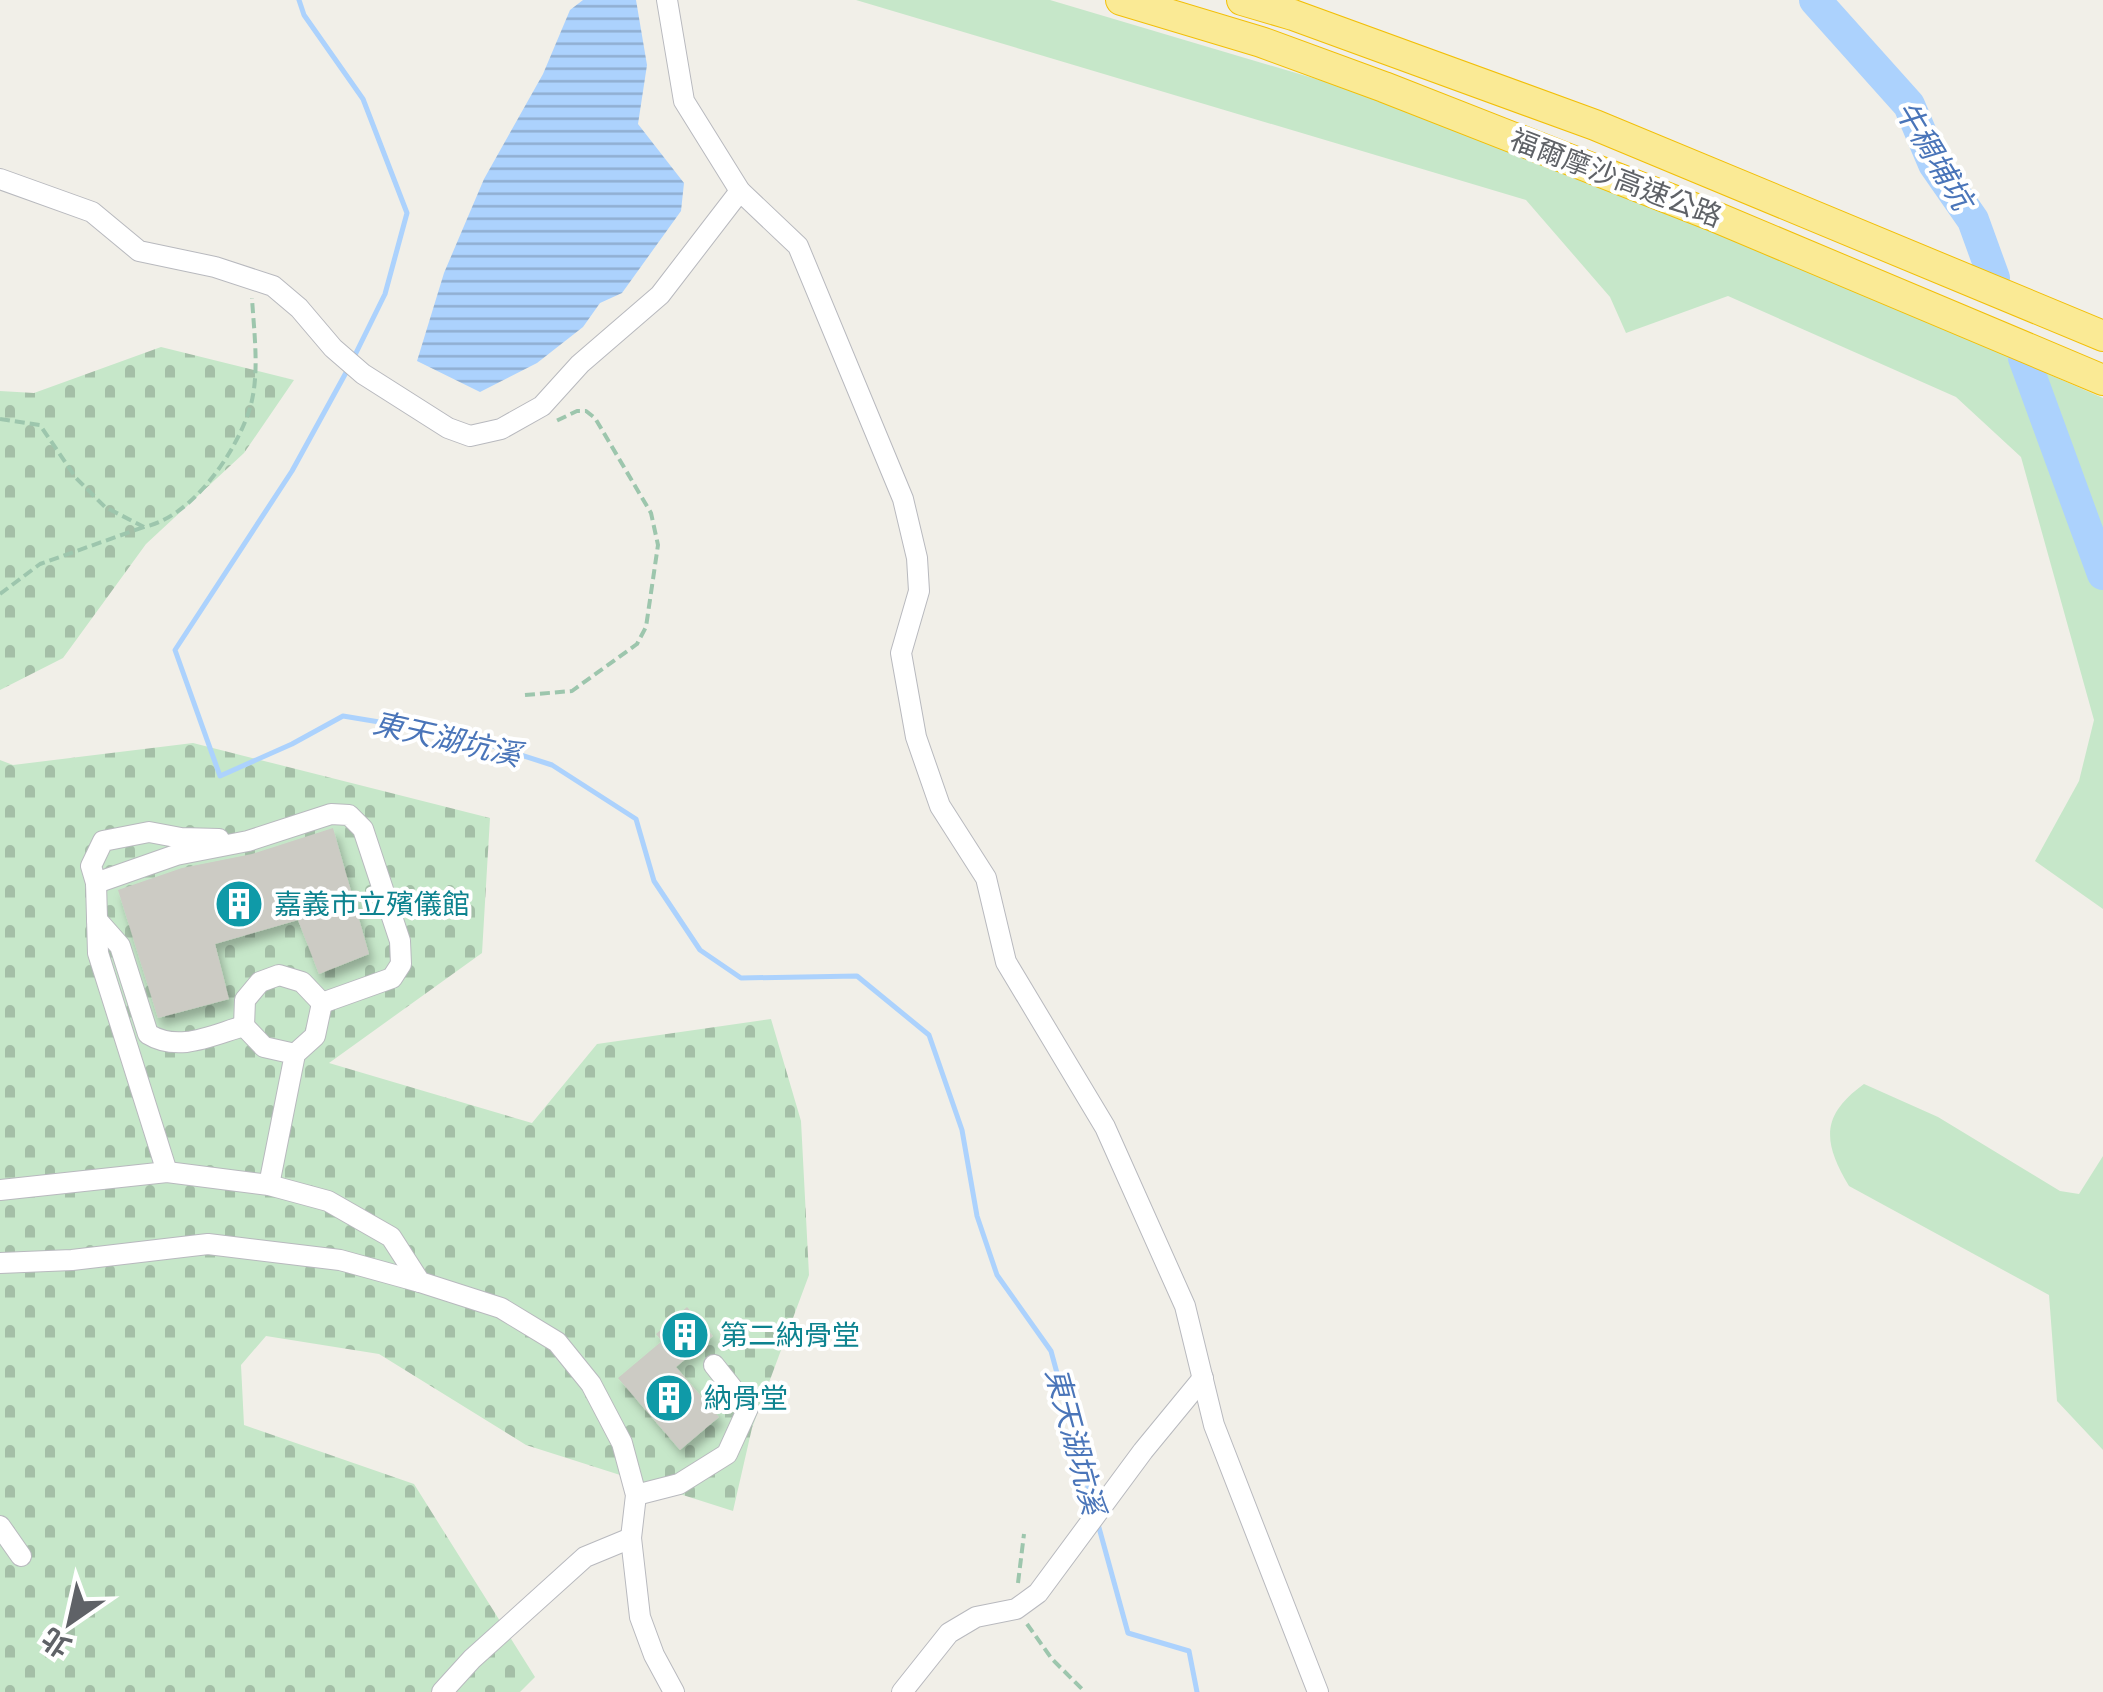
<svg xmlns="http://www.w3.org/2000/svg" width="2103" height="1692" font-family="'Roboto Condensed','Noto Sans TC',sans-serif">
	<style>
		.grass { fill: #c6e7c9 }
		.cemetery { fill: url(#cemetery-stones) }
		.water { fill: url(#water-rules) }
		.lines { fill: none; stroke-linecap: round; stroke-linejoin: round }
		.stream { stroke: #acd2fd; stroke-width: 5 }
		.river { stroke: #acd2fd; stroke-width: 32 }
		.building { fill: #cccbc4; filter: url(#shadow) }
		.minor-casing { stroke: #b8b9be; stroke-width: 22 }
		.highway-casing { stroke: #f2bf07; stroke-width: 32 }
		.path { stroke: #9dc6ad; stroke-width: 4; stroke-dasharray: 10 5; stroke-linecap: butt }
		.minor { stroke: #fff; stroke-width: 20 }
		.highway { stroke: #faea95; stroke-width: 30 }
		.labels { text-anchor: middle; dominant-baseline: central; stroke-width: 8; stroke-linejoin: round; paint-order: stroke }
		.street-label { font-size: 28px; fill: #5f6267; stroke: #fff }
		.culture-label { font-size: 28px; fill: #0d838f; stroke: #fff; text-anchor: start }
		.water-label { font-size: 30px; font-style: italic; fill: #4a75b9; stroke: #fff }
	</style>
	<defs>
		<pattern id="cemetery-stones" width="16" height="16" patternUnits="userSpaceOnUse" patternTransform="scale(2.5)"><rect width="16" height="16" fill="#c6e7c9"/><path d="M2 7V4a2 2 0 0 1 4 0v3zM10 15v-3a2 2 0 0 1 4 0v3z" fill="#a4bfa7"/></pattern>
		<pattern id="water-rules" width="6" height="5" patternUnits="userSpaceOnUse" patternTransform="scale(2.5)"><rect width="6" height="5" fill="#acd2fd"/><path d="M0 2.5h6" fill="none" stroke="#8faed1"/></pattern>
		<filter id="shadow"><feDropShadow dx="4.5" dy="8" stdDeviation="5" flood-color="#0004"/></filter>
	</defs>
	<rect width="100%" height="100%" fill="#f1efe8"/>
	<g class="grass">
		<polygon points="856,0 1050,0 1397,103 1696,220 2103,398 2103,909 2035,861 2079,781 2094,720 2021,457 1956,397 1728,296 1626,333 1610,297 1526,200"/>
		<path d="M1864,1084L1938,1117L2060,1191L2079,1194L2103,1156V1450L2057,1401L2049,1295L1849,1186C1823,1142 1820,1116 1864,1084Z"/>
	</g>
	<g class="cemetery">
		<polygon points="161,347 294,380 244,453 146,544 63,658 0,690 0,391 34,393"/>
		<polygon points="193,743 490,818 482,953 329,1063 532,1123 597,1044 771,1019 801,1121 809,1275 752,1428 733,1511 526,1445 379,1354 266,1336 241,1365 244,1425 414,1484 535,1677 520,1692 0,1692 0,760 13,765"/>
	</g>
	<polygon class="water" points="583,0 636,0 647,65 638,124 684,183 681,211 622,293 600,303 583,327 537,363 480,392 417,361 444,273 484,179 543,74 570,10"/>
	<g class="lines">
		<g class="stream">
			<polyline points="299,0 304,15 363,99 407,213 385,294 353,359"/>
			<polyline points="348,369 292,471 175,650 220,776 292,744 343,716 458,735 552,765 636,819 654,881 700,950 741,978 857,976 929,1035 962,1130 977,1216 997,1275 1051,1351 1094,1509"/>
			<polyline points="1098,1524 1128,1633 1189,1651 1197,1692"/>
		</g>
		<g class="river">
			<polyline points="1815,0 1909,105 1934,164 1973,220 1994,278"/>
			<polyline points="2024,358 2103,574"/>
		</g>
	</g>
	<g class="building">
		<polygon points="333,828 369,954 319,974 298,920 215,944 229,999 158,1018 118,890 182,868 252,854"/>
		<polygon points="687,1307 713,1336 676,1367 719,1417 680,1450 618,1378 662,1341 656,1334"/>
	</g>
	<g class="lines">
		<g class="minor-casing">
			<g id="minor">
				<polyline points="667,0 684,101 740,191 798,246 903,499 917,558 919,591 901,653 916,737 940,806 986,878 1006,962 1105,1127 1185,1306 1214,1425 1318,1692"/>
				<polyline points="0,179 92,212 139,251 215,267 273,286 299,308 333,348 363,374 448,428 470,436 501,429 542,406 580,364 660,295 740,191"/>
				<polyline points="96,883 176,855 248,841 331,814 349,815 363,829 400,941 401,964 392,978 322,1003"/>
				<path d="M97,920L120,946L148,1034C179,1053 212,1035 244,1026"/>
				<polyline points="167,1172 98,953 96,883 91,866 103,841 149,832 181,838 219,839"/>
				<polyline points="269,1185 295,1054 315,1036 322,1003 302,982 279,975 260,982 245,1000 244,1026 264,1047 295,1054"/>
				<polyline points="0,1190 167,1172 269,1185 328,1201 391,1237 420,1282 501,1308 557,1342 591,1384 622,1443 636,1495 631,1538 640,1617 654,1655 674,1692"/>
				<polyline points="0,1263 72,1260 208,1244 340,1260 420,1282"/>
				<polyline points="636,1495 679,1484 727,1454 748,1408 714,1365"/>
				<polyline points="0,1526 21,1556"/>
				<polyline points="442,1692 472,1659 585,1557 631,1538"/>
				<polyline points="902,1692 949,1633 976,1617 1016,1609 1038,1593 1143,1451 1203,1378"/>
			</g>
		</g>
		<g class="highway-casing">
			<g id="highway">
				<polyline points="1121,0 1261,42 1384,87 1711,215 2103,380"/>
				<polyline points="1242,0 1293,15 1595,125 2103,336"/>
			</g>
		</g>
		<g class="path">
			<path d="M0,419L40,425L76,478L105,507L144,527C192,517 236,453 250,408C260,374 254,333 252,298"/>
			<polyline points="0,594 40,564 144,527"/>
			<polyline points="525,695 572,691 637,644 646,627 658,545 651,513 595,418 586,411 577,411 554,422"/>
			<polyline points="1018,1583 1024,1534"/>
			<polyline points="1027,1624 1052,1659 1085,1692"/>
		</g>
		<use href="#minor" class="minor"/>
		<use href="#highway" class="highway"/>
	</g>
	<defs>
		<g id="building-disc" transform="scale(2.5)"><circle r="9.5" fill="#0f9aa8" stroke="#fff"/><path d="M-4-6H4V6H1V3H-1V6H-4ZM-2.5-4.3h1.7v1.8h-1.7ZM.8-4.3h1.7v1.8H.8ZM-2.5-1h1.7V.8h-1.7ZM.8-1h1.7V.8H.8Z" fill="#fff"/></g>
	</defs>
	<g fill-rule="evenodd">
		<use href="#building-disc" x="239" y="904"/>
		<use href="#building-disc" x="685" y="1335"/>
		<use href="#building-disc" x="669" y="1398"/>
	</g>
	<g class="labels">
		<g class="street-label">
			<text transform="translate(1616 178) rotate(21)">福爾摩沙高速公路</text>
		</g>
		<g class="culture-label">
			<text x="274" y="904">嘉義市立殯儀館</text>
			<text x="720" y="1335">第二納骨堂</text>
			<text x="704" y="1398">納骨堂</text>
		</g>
		<g class="water-label">
			<text transform="translate(1934 155) rotate(59)">牛稠埔坑</text>
			<text transform="translate(447 739) rotate(13)">東天湖坑溪</text>
			<text transform="translate(1075 1441) rotate(75)">東天湖坑溪</text>
		</g>
	</g>
	<g transform="translate(70 1622) rotate(214)" stroke="#ffffff" stroke-width="8" paint-order="stroke">
	<path d="M0-8L18 38L0 25L-18 38Z" fill="#5f6267"/>
	<text y="-15" font-size="28" font-weight="bold" text-anchor="middle" fill="#5f6267">北</text>
	</g>
</svg>
